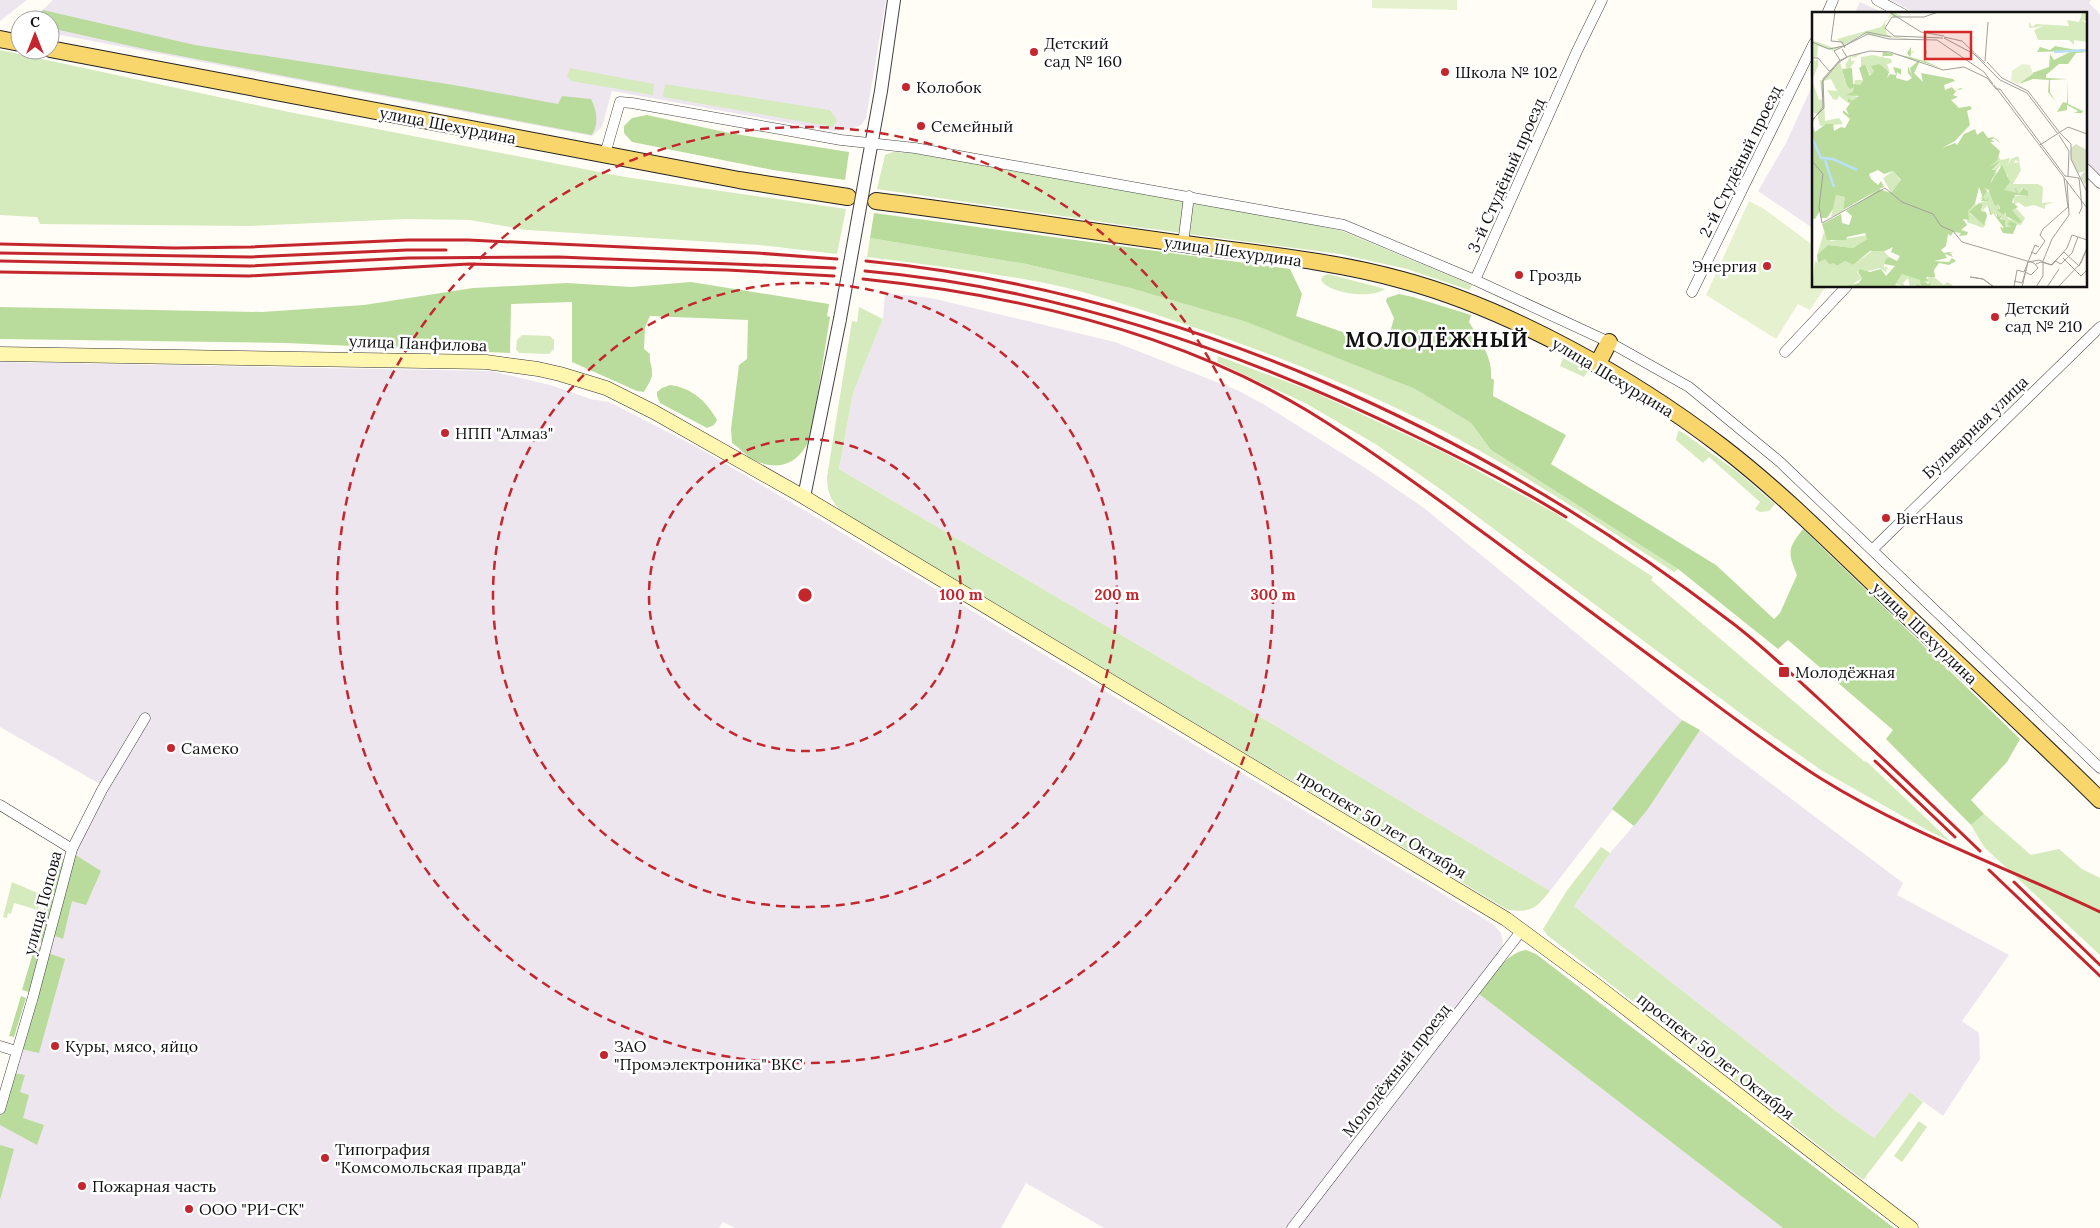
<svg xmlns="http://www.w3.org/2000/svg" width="2100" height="1228" font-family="Lora,serif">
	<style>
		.industrial { fill: #eee6ef }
		.green { fill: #d5ebbd }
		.forest { fill: #b9dc9c }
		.pitch { fill: #e6f2cf }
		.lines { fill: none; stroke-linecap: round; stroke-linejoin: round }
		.minor-casing { stroke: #444; stroke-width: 11 }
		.tertiary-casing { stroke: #444; stroke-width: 14 }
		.secondary-casing { stroke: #333; stroke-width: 15 }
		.primary-casing { stroke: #222; stroke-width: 18 }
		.minor { stroke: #fff; stroke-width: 10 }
		.tertiary { stroke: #fff; stroke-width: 12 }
		.secondary { stroke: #fff6b0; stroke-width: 14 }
		.primary { stroke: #f9d66b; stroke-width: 16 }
		.rail { stroke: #c4262e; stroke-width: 3 }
		.tertiary-bridge-casing { stroke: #444; stroke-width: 14; stroke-linecap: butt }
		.tertiary-bridge { stroke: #fff; stroke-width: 12 }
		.ring { fill: none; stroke: #c4262e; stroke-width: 2.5; stroke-dasharray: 9 6 }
		.poi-dot { fill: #c4262e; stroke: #fff; stroke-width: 2 }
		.labels { text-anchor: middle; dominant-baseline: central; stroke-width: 5; stroke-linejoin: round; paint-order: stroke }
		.poi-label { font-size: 16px; fill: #111; stroke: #fff; text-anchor: start }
		.street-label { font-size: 16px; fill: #111; stroke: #fff }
		.district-label { font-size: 21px; font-weight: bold; letter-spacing: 1px; fill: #111; stroke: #fff }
		.inset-river { fill: none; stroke: #b9e0f7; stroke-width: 2.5 }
		.inset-road { fill: none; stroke: #a09f9a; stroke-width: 1 }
		.view { fill: #d62828; fill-opacity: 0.15; stroke: #d62828; stroke-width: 2.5 }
		.inset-edge { fill: none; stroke: #111; stroke-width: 2.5 }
		.centre { fill: #c4262e; stroke: #fff; stroke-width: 2.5 }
		.ring-label { font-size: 15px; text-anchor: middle; font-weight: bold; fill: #c4262e; stroke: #fff; stroke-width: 5; stroke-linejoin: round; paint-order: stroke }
	</style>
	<rect width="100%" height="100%" fill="#fffdf5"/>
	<g class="industrial">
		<polygon points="0,0 27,0 0,21"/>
		<polygon points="53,0 886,0 866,118 861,125 852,129 833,131 612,91 602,127 592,136 50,33 50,20 32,20"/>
		<polygon points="1891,0 2091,0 2089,3 2100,14 2100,175 2086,161 2086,14 1917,14"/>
		<polygon points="1860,2 1886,14 1854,14"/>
		<polygon points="1813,84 1814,84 1814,229 1758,191 1786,143"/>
		<polygon points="885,293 931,298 1115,342 1237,390 1265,405 1367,469 1424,508 1682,720 1550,891 1264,719 839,469 853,393 883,319"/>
		<polygon points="0,362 491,371 550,385 591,399 609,402 697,447 809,513 1493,924 1501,933 1503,942 1501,953 1287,1228 1104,1228 1026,1183 1001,1228 735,1228 723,1222 719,1228 0,1228 0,1117 74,854 146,721 138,718 100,784 0,727"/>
		<polygon points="1700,730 1903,883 1897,895 2009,955 1962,1021 1979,1033 1980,1059 1943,1116 1910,1092 1874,1138 1840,1114 1574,906 1610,853 1648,809"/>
		<polygon points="1479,994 1783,1228 1298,1228"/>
	</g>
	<g class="green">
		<polygon points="0,50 289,112 625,177 846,209 837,254 759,245 527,230 470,220 406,219 250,226 40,224 37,217 0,215"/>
		<polygon points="570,68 654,84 653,95 571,81 567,76"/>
		<polygon points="665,84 830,110 837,120 833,127 663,97"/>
		<polygon points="893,152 912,153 1231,207 1342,231 1472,285 1469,290 1407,269 1340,254 1137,227 877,189 885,155"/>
		<path d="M870,238L1026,264L1130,288L1248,322L1415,389L1471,423L1491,450L1678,569L1674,572C1601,525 1529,477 1453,436C1370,393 1282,357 1193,327C1146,311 1099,295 1050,284C989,272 928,265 867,257Z"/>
		<path d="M1328,274L1385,289C1372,299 1329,294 1321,280L1323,276Z"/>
		<path d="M859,307L883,319L853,393L839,469L1264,719L1550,891C1536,908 1532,913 1508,910L842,512C831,501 827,492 827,477L852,321L857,322Z"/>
		<polygon points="522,335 550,336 554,340 554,349 549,354 519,353 516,349 517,340"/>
		<polygon points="1218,356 1314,392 1445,453 1555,513 1653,577 1651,580 1865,762 1866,761 1951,842 1927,830 1821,770 1744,716 1443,491 1377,445 1307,404 1217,362"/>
		<polygon points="1563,358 1588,371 1584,377 1560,366"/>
		<polygon points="1678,431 1682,432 1740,474 1775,504 1769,511 1760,512 1755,509 1760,502 1709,457 1703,463 1676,440"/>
		<polygon points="1984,814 2031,855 2059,849 2082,869 2100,878 2100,955 1984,847 1971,825"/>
		<polygon points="1601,847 1610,853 1574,906 1840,1114 1874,1138 1910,1092 1923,1102 1863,1180 1547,935 1543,929 1568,889"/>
		<polygon points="12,882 42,895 38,910 14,903 11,914 8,913 7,918 3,917"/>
		<polygon points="1919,1121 1927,1127 1902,1162 1894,1156"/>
	</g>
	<g class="forest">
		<path d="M43,10L195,45L454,85L558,104L562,96L591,99C597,111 599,123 592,135L149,50L50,28V20H32Z"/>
		<polygon points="647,115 729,133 849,152 845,180 773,170 632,142 624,133 624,126 632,118"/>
		<path d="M874,213L1290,269L1302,294L1296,316L1386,347L1394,318L1386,301L1387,298L1399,294L1413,297L1471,315L1469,322C1479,339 1493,357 1491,378L1494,380L1493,396L1566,435L1551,464L1716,565L1774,619L1780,613L1797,575C1788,553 1787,549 1803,529L2020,739L2007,762L1971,800L1984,814L1971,825L1886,739L1893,730L1788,640L1778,649L1678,569L1491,450L1471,423L1415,389L1247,322L1130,288L1026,264L870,238Z"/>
		<path d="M691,282L829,304L827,316L830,317L811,436C799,465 778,473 750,458C744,454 739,447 732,443L731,429L739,365L747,359L748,320L650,316L645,327L644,349L650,354C649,362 652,365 652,372C653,379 647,386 644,392L637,391L572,362V302L511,304L510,353L286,343L0,339V307L262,312L364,305L473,288L567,283L631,287Z"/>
		<path d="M670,385C692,388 706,401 717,420L714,425L707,428L660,403L657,396V392L662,388Z"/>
		<polygon points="1682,720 1700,730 1648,809 1634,826 1612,809"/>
		<polygon points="74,854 101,871 86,905 72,901 63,939 52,935"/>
		<polygon points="66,855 57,896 48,893 51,882"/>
		<polygon points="47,897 55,900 43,943 36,941"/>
		<polygon points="35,946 41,948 29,992 22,990"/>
		<path d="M1526,950L1536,954L1894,1228H1783L1479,994C1492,978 1505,953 1526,950Z"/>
		<polygon points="48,953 65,959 39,1053 21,1049"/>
		<polygon points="21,996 26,998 14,1037 9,1036"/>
		<polygon points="12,1073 25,1075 20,1092 29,1095 23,1118 44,1125 37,1145 0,1125 0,1117"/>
		<polygon points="0,1145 14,1149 0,1200"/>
	</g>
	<g class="pitch">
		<polygon points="1372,0 1457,0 1457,10 1372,8"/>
		<polygon points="1749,201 1764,209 1814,246 1814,286 1826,286 1810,310 1798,304 1776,339 1706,295"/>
	</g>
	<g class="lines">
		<g class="minor-casing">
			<g id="minor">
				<polyline points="1877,0 1903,14"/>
				<polyline points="1827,14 1833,0"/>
				<polyline points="605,154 620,102 632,103 841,140 915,148 1344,225 1475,280 1609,342 1689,387 1780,462 2100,768"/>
				<polyline points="2086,169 2100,183"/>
				<polyline points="1183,244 1189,196"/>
				<polyline points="1475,280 1577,51 1602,0"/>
				<polyline points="1692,292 1814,43"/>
				<polyline points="1785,352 1847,286"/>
				<polyline points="1873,549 2100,327"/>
				<polyline points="0,805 72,849"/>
				<polyline points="0,1046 16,1051"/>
				<polyline points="0,1109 33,997 72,849 102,790 145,718"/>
				<polyline points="1292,1228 1522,930"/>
			</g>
		</g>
		<g class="tertiary-casing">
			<g id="tertiary">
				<polyline points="867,168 881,91 894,0"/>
				<polyline points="804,497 840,319"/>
			</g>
		</g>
		<g class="secondary-casing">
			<polyline id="secondary" points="0,354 486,362 538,369 560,374 606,388 654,412 804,497 1506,919 1597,986 1911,1228"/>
		</g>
		<g class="primary-casing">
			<g id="primary">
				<polyline points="0,39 20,43"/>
				<polyline points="50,49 739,180 848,197"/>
				<path d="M876,201C979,214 1082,230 1185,244C1257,254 1331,260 1402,280C1510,309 1632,378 1721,446C1785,495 1841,553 1900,609C1966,672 2034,735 2100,800"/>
				<polyline points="1597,365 1609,342"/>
			</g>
		</g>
		<use href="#minor" class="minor"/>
		<use href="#tertiary" class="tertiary"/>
		<use href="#secondary" class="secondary"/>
		<use href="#primary" class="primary"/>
		<g class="rail">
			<polyline points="0,244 175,248 251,247 408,240 468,240 757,253 837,259"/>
			<polyline points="0,253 251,257 407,250 446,250"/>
			<polyline points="0,261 250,266 408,258 559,257 835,268"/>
			<path d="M866,261C1179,292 1479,430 1727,619C1760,643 1790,673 1820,700C1874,750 1927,800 1980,851"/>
			<path d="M865,271C1059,288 1245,352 1419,438C1469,462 1519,488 1566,517"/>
			<polyline points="0,272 249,276 469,264 727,270 834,276"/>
			<path d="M863,279C1016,295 1175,331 1308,411C1370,449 1429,493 1488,536C1554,585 1621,634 1687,683C1730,715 1774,749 1820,778C1908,833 2006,867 2100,912"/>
			<polyline points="1875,761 1955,837"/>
			<polyline points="1989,870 2100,976"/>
			<polyline points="2014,882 2100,965"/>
		</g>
		<g class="tertiary-bridge-casing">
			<polyline id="tertiary-bridge" points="840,319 867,168"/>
		</g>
		<use href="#tertiary-bridge" class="tertiary-bridge"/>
	</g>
	<g class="ring">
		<circle cx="805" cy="595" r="156"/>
		<circle cx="805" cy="595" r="312"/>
		<circle cx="805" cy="595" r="468"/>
	</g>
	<g class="poi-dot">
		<circle cx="1034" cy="52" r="5"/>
		<circle cx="1445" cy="72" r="5"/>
		<circle cx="906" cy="87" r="5"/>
		<circle cx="921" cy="126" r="5"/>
		<circle cx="1767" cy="266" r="5"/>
		<circle cx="1519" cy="275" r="5"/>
		<circle cx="1995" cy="317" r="5"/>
		<circle cx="445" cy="433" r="5"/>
		<circle cx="1886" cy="518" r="5"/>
		<rect x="1778" y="666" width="12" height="12" rx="2.5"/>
		<circle cx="171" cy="748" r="5"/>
		<circle cx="55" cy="1046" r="5"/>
		<circle cx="604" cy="1055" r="5"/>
		<circle cx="325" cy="1158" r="5"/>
		<circle cx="82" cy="1186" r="5"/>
		<circle cx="189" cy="1209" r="5"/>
	</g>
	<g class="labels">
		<g class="poi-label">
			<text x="1044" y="43">Детский<tspan x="1044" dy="18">сад № 160</tspan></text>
			<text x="1455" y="72">Школа № 102</text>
			<text x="916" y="87">Колобок</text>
			<text x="931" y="126">Семейный</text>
			<text x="1757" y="266" text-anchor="end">Энергия</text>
			<text x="1529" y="275">Гроздь</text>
			<text x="2005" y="308">Детский<tspan x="2005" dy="18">сад № 210</tspan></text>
			<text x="455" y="433">НПП "Алмаз"</text>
			<text x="1896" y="518">BierHaus</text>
			<text x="1795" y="672">Молодёжная</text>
			<text x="181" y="748">Самеко</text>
			<text x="65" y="1046">Куры, мясо, яйцо</text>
			<text x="614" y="1046">ЗАО<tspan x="614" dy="18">"Промэлектроника" ВКС</tspan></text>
			<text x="335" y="1149">Типография<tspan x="335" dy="18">"Комсомольская правда"</tspan></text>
			<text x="92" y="1186">Пожарная часть</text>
			<text x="199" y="1209">ООО "РИ-СК"</text>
		</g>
		<g class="street-label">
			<text transform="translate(448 125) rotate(11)">улица Шехурдина</text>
			<text transform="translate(1740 161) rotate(-64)">2-й Студёный проезд</text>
			<text transform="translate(1506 175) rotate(-66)">3-й Студёный проезд</text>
			<text transform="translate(1233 251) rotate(8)">улица Шехурдина</text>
			<text transform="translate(418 343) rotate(2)">улица Панфилова</text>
			<text transform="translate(1613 377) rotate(31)">улица Шехурдина</text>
			<text transform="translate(1975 427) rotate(-44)">Бульварная улица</text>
			<text transform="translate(1925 633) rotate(44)">улица Шехурдина</text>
			<text transform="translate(1382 824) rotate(31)">проспект 50 лет Октября</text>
			<text transform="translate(42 903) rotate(-75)">улица Попова</text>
			<text transform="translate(1716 1056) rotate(38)">проспект 50 лет Октября</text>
			<text transform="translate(1396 1070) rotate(-52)">Молодёжный проезд</text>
		</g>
		<g class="district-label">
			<text x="1437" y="339">МОЛОДЁЖНЫЙ</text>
		</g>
	</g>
	<g transform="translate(1812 12)">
		<rect width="275" height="275" fill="#fffdf5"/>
		<path d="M80,0L90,4L81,6L80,3L75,7L73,11L75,23L103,28L50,22L22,39L6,34L5,45L1,46L3,49L6,47V54L0,68L7,88L10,87L8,68H11L28,49L38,44L52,40L42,46L39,44V49H43L36,59L33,53L38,45L28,49L34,73H42L43,68H50L52,64L43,84L46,85L38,91L49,88L40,94L27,84L25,88L21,87L15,78L25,79L19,67L11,69L13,109L27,106L31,112L8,114L5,102L0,100V28L22,36L31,33L25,27L69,15ZM268,0H275V9L270,8L275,12V30L262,28V33L257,28H226L222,18L233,13L226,15L218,16L217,15V10L220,15L224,12L257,14L255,8L267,10L270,2ZM61,43L79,47L80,51L75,52L78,61L68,52L60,66L53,52L49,56V45ZM185,143L189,148L198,146L196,153L199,147L206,144L208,150L203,148L202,151L207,150L209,158L201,172H226L231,175L230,191L242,190L233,193V197L222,193L213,195L206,190L202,193V184H216L215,178L210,176L207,182L192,179L196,164L188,154L184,159L186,171L183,166L175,179L180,182L181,177L182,182L190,184L183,176L185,174L188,169L193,187L187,196L197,207L210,210L199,198L201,193L213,206L209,213L195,212L201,213L196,220L193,209L182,201L179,203L175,193L170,200L171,192L167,191L173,189L168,186L175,179L171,175L176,177L181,168L179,160L189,150L178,154L185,149ZM81,159L89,169L79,181L71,166ZM24,183L33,185L31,199L19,205ZM164,192L165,194L158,202L174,212L171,216L155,210L156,198ZM12,220L19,229L56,223L55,227L41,236L16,233L5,243ZM60,239H72L77,245L72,252V256L75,254V256L79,258L74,257L75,261L68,256L53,260L47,257L45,260L50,266L38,274L0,275L3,249L6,251L14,246L18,253L21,251L25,254L33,249L41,253ZM90,262L103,264L110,270L109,274L98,275L96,266L91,271L93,275L84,272L81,275ZM119,263L132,273L135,270L141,273L136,275H110L111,270L112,274H117L119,271L112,270Z" fill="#d5ebbd"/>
		<path d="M102,32L100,39L103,41L100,40L98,45L105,47L106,42L105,47L112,49L113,43L108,42L113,43V38L115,39L113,49L131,57L108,49L102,61L111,70L109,61L141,67L143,69L132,73L133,78L140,75L143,79L148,76L151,77L145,78L141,83L146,85L139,88L147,96L158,94L160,97L155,99L158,113L143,129L130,136L143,131L145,133L152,122L163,117L165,123L171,119L176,126L181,125L186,128L188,131L182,126L179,128L183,130H178L188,139L185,149L178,154L189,149L180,158H184L178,172L190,153L198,170L192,178L206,181L202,177L209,176L204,177L207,182L211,176L216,179V184L203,183L200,190L206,195L200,198L210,210L207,211L194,204L193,200L192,203L184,198L188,197L187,192L183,194L176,177L172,176L175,179L171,185L174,189L177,184L176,189H169L171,186L167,175L163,192L156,199L157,208L151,207L155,213L149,218L156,220L155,223L147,224L149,221L141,220L139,224L136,222L134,234L129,238L132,241L136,240L142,241H138L141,245L133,242L135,246L122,249L137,250L140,246L144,249L137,253L127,251L122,258L123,265H114L116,269H112L116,272L119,270L118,274L104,275L105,272L109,274L108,268L90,262L83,273L92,275H30L47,271L50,266L46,260L47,257L58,260L69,257L74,264L83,254L72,252L74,247L77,245L85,249L88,244L79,240L81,235L73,239H58L41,253L33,249L25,254L21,251L18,253L13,247L6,251L5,243L16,233L41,236L55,227L53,221L35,225L34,228H15L10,212L29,202L30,211L37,213L40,204L34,199L66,178L31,198L33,185L24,183L21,197L15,206H9L8,199L3,207L0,206V132H3L0,130V105L3,106L0,112L3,120L14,112H21L22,119L29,115L33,116L38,107L31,101V98L37,103L34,97L39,90H36V86L40,89L47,84L34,83L41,80L42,75L38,77L34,72L30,57L40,56L41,72L48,73L51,68L47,56L53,52L58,64L62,59L59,54L68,52L77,60L75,66L78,62L84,63L81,55L89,57V63L85,60L84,66L95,69L100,66L96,61V54L100,64L98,56L106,49L82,42L80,44H71L70,46L71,40H53H73L98,45L95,41L99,35V42ZM66,158L72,162L81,159L89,168L79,181L67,177L72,175L69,169L66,173L59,167L57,162ZM243,34L275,40L264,41L256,52H247L234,63V66L256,67L238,68V80L243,89L236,80L237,68L221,67L207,72L220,61L237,55L238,42L242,48L260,39L225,40L228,35L238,38ZM256,69V92L271,99L270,101H262L266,99L255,93V98L245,100L251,90L255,91ZM176,190L179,201H182L185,205V201L187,205L190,203L188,207L193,208L194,215H200L195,212L198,210L196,208L205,212L201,222L191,221L188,215L192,216L181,201L178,203ZM167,191L171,192L169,199L174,200L175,204L172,213L157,200Z" fill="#b9dc9c" fill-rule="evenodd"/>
		<path d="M264,132L275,138V170L272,172L268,165L273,159L266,161L259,147V136Z" fill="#d9e3c4"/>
		<path d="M210,52L218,53L221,62L206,72L199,69L200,59Z" fill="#e6f2cf"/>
		<path class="inset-river" d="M242,40L275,38M0,126L9,146L21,147L45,158M13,148L22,175"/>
		<path class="inset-road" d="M23,0L19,29L30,30L33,36M77,0L109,20L132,24M126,0L112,5H80L73,16L82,24L131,26M132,25L150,29L173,51M132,26L162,42L188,68M0,30L17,37L32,34M32,34L55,20L79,25M0,46H6L17,59L20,58M28,48L22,39L56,22L77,27L125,28L172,60L181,72M173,49L176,10M175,50L190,66M190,66L216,79L248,121M188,68L215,81L246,122M182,73L275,196M0,108L12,96L11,67L27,49L35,45L30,37M0,109L11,95L10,70L27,50L37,44L58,39L78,40L131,58L152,55L175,66L184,77H188L253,164L267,166L270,195L267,202M256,115L275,122M248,121L259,132V147L275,180M247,123L257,139L256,164M228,133L256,115M0,149L11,162L7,195L10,211M10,211L73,176L90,190L121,202L129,214L141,219L150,230L222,251L226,256L219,263L213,260M219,240L224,242L233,229L228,223L231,217L256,195L252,166M251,246L269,264L275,258M231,249L240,227L257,203L255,169M243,249L249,252L260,241L266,225M224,252L229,250L240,253L255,236L260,223L275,228M158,265L171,267L182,275L171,267ZM202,269L210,271L214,258M202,275L205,258L212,260L223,233L227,235M210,275L216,250L227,248L239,253L252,240L267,254L275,236M224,275L231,264V250M235,275L247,257M246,275L269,251L275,236"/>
		<path class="view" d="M113,20H159V47H113Z"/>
		<rect width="275" height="275" class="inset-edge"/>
	</g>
	<circle cx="805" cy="595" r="8" class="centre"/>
	<g class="ring-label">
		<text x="961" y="600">100 m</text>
		<text x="1117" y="600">200 m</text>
		<text x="1273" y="600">300 m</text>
	</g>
	<g transform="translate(35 35)"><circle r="24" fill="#ffffff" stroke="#a0a0a0"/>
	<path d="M0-4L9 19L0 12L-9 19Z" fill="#c4262e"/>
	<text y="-8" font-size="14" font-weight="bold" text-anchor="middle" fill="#111111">С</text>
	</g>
</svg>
